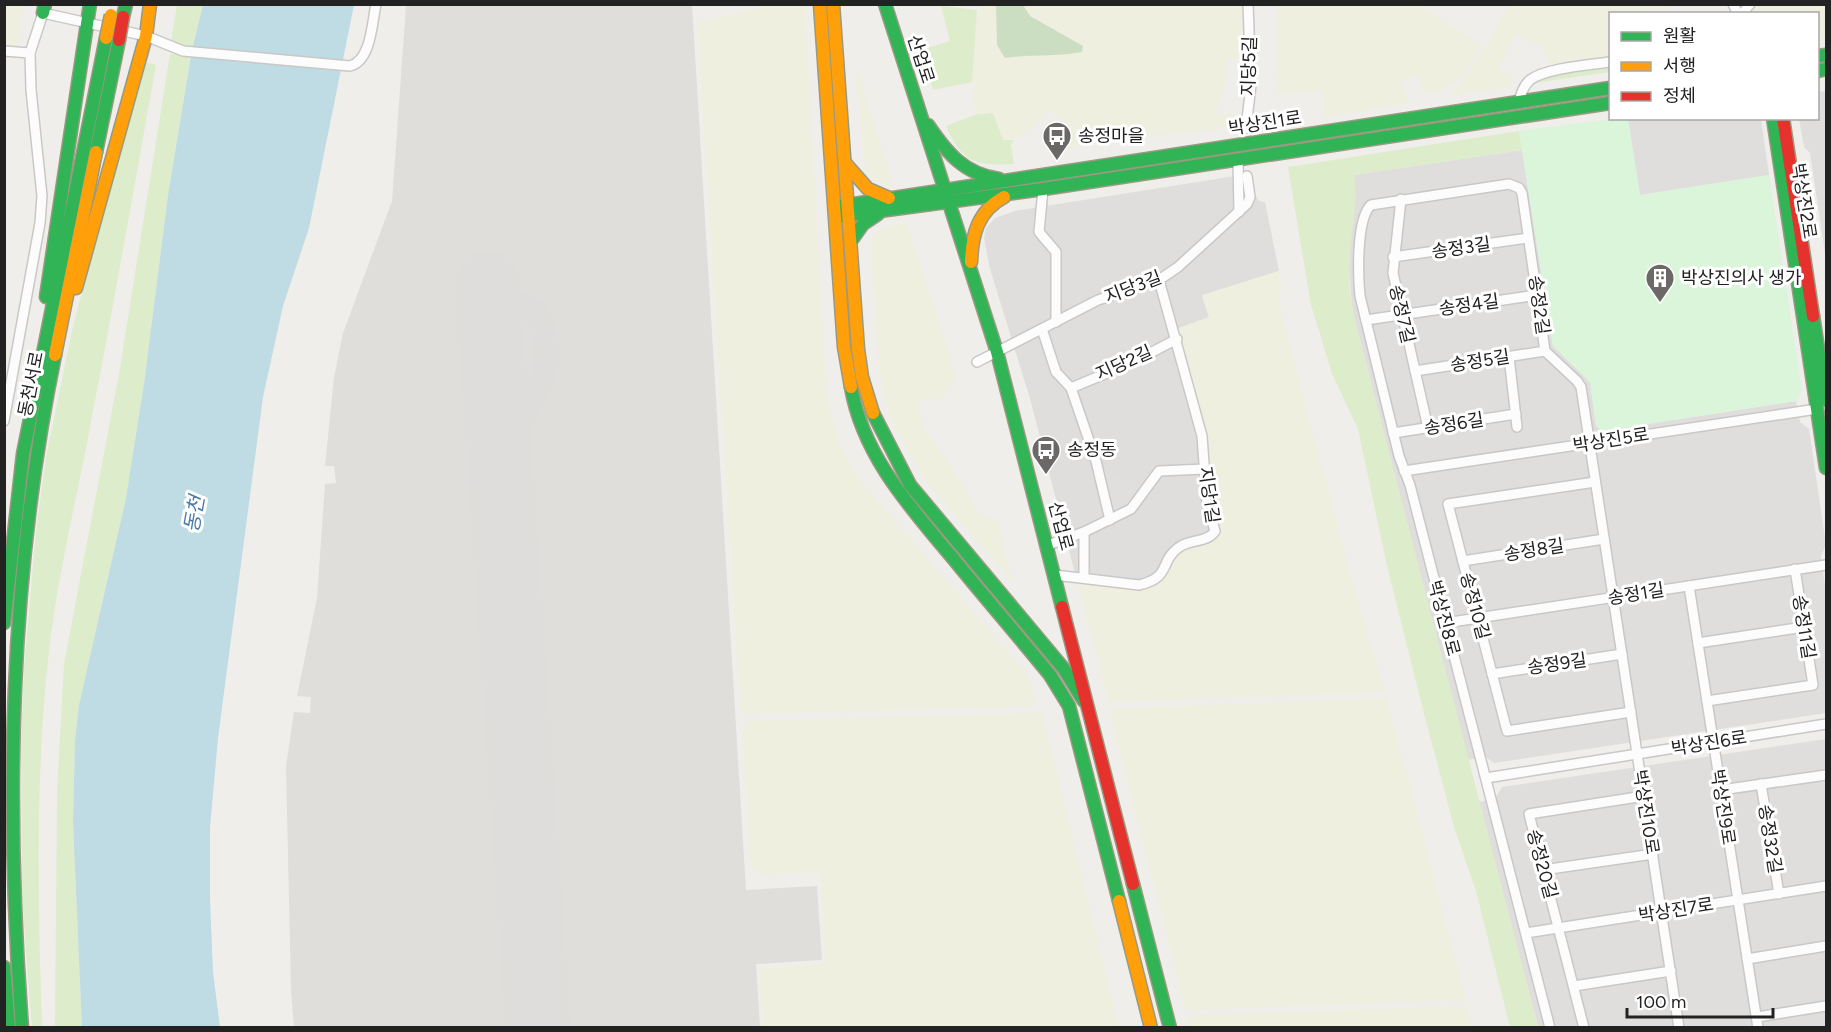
<svg xmlns="http://www.w3.org/2000/svg" width="1831" height="1032" font-family="Figtree,'Noto Sans KR',sans-serif">
	<style>
		.residential { fill: #dfdedc }
		.airport { fill: #e0deda }
		.farmland { fill: #efefdf }
		.grass { fill: #ddeccb }
		.forest { fill: #cbdec1 }
		.park { fill: #daf5da }
		.parking { fill: #e0dfde }
		.water { fill: #bfdbe3 }
		.lines { fill: none; stroke-linecap: round; stroke-linejoin: round }
		.taxiway { stroke: #dedddc; stroke-width: 26 }
		.runway { stroke: #dedddc; stroke-width: 66 }
		.street-casing { stroke: #c9c8c7; stroke-width: 12 }
		.fast-casing { stroke: #999a82; stroke-width: 15 }
		.slow-casing { stroke: #999a82; stroke-width: 15 }
		.jam-casing { stroke: #999a82; stroke-width: 15 }
		.street { stroke: #fdfcfc; stroke-width: 9 }
		.fast { stroke: #30b455; stroke-width: 12 }
		.slow { stroke: #ff9f0a; stroke-width: 12 }
		.jam { stroke: #e5322d; stroke-width: 12 }
		.slow-bridge-casing { stroke: #999a82; stroke-width: 15; stroke-linecap: butt }
		.jam-bridge-casing { stroke: #999a82; stroke-width: 15; stroke-linecap: butt }
		.slow-bridge { stroke: #ff9f0a; stroke-width: 12 }
		.jam-bridge { stroke: #e5322d; stroke-width: 12 }
		.labels { text-anchor: middle; dominant-baseline: central; stroke-width: 6; stroke-linejoin: round; paint-order: stroke }
		.street-label { font-size: 18px; fill: #222; stroke: #fff }
		.poi-label { font-size: 18px; fill: #222; stroke: #fff; text-anchor: start }
		.water-label { font-size: 20px; font-style: italic; fill: #4a7aab; stroke: #fff }
	</style>
	<rect width="100%" height="100%" fill="#f0eeeb"/>
	<g class="residential">
		<polygon points="1826,91 1826,260 1810,153 1804,147 1799,119 1818,118 1818,92"/>
		<polygon points="1628,119 1761,119 1769,175 1640,195"/>
		<polygon points="1522,150 1553,346 1590,382 1596,426 1602,431 1796,401 1800,422 1809,429 1826,545 1821,556 1826,593 1826,713 1494,763 1485,756 1468,760 1352,309 1349,268 1354,175"/>
		<polygon points="1235,176 1235,182 1253,192 1259,201 1265,202 1279,271 1202,296 1209,317 1192,381 1200,412 1217,526 1150,585 1077,581 1031,402 990,269 984,238 986,228 995,218 1015,211"/>
		<polygon points="1826,739 1826,1027 1538,1027 1479,802 1495,799 1502,787"/>
	</g>
	<polygon class="airport" points="406,5 692,5 746,890 817,886 822,960 756,964 760,1027 294,1027 291,990 286,766 294,712 310,713 311,697 297,696 317,598 325,484 336,483 334,466 325,466 334,377 343,333 392,201"/>
	<g class="farmland">
		<polygon points="4,5 24,5 16,47 10,47 5,42"/>
		<polygon points="774,5 805,5 825,369 830,412 842,449 859,479 1027,674 1036,701 1033,706 746,714 740,708 697,23"/>
		<polygon points="983,5 996,5 996,45 1005,58 1032,54 1065,55 1083,52 1083,45 1030,16 1023,5 1245,5 1247,70 1243,70 1241,59 1228,59 1226,81 1216,113 1236,116 1230,124 1222,129 1116,139 1066,148 1062,142 1072,129 1048,109 1031,128 1014,139 1003,140 993,113 975,115 972,74 977,10"/>
		<polygon points="1277,5 1418,5 1483,47 1458,79 1442,91 1424,93 1418,75 1402,80 1409,103 1325,117 1321,91 1278,94"/>
		<polygon points="1509,5 1675,5 1651,13 1610,14 1610,59 1550,68 1543,48 1516,34 1498,68 1511,77 1512,87 1455,95 1453,92 1481,55"/>
		<polygon points="1756,5 1826,5 1826,38 1818,39 1818,14 1748,14"/>
		<polygon points="858,73 894,187 882,184 866,172 855,74"/>
		<polygon points="906,222 957,377 941,399 918,400 923,429 948,459 978,513 998,521 1012,582 925,480 893,424 884,398 878,363 871,244 874,235 880,230"/>
		<polygon points="1279,271 1281,287 1279,304 1354,587 1385,692 1109,702 1077,581 1139,588 1169,565 1180,548 1213,538 1200,412 1176,329 1209,317 1202,295"/>
		<polygon points="1387,698 1466,1000 1188,1010 1185,1008 1110,712 1112,709"/>
		<polygon points="1042,713 1119,1027 763,1027 759,969 826,963 820,872 760,874 751,867 742,730 749,721"/>
		<polygon points="1467,1006 1472,1027 1189,1028 1187,1019 1189,1015"/>
	</g>
	<g class="grass">
		<polygon points="177,5 203,5 192,50 168,195 144,384 126,498 79,705 75,741 73,822 82,1027 55,1028 57,792 64,664 119,374 170,54 180,54 171,41"/>
		<polygon points="941,6 977,10 972,82 933,90 921,50 950,41"/>
		<path d="M145,62L156,65C135,182 115,299 92,416C78,494 58,572 49,651C35,776 38,902 42,1027L32,1028L22,896L21,740L24,669L36,531L46,457L74,322Z"/>
		<polygon points="1610,65 1610,72 1535,83 1552,76"/>
		<path d="M993,113L1003,140H1014L1011,145L1014,164C976,166 962,163 946,126L975,115Z"/>
		<path d="M1519,131L1522,150L1354,175C1359,209 1350,233 1349,267C1348,293 1355,319 1361,344L1538,1027H1510L1476,891L1454,827L1420,698L1387,566L1358,429L1332,374L1311,305L1288,167Z"/>
	</g>
	<path class="forest" d="M996,5H1023L1030,16L1083,46L1082,52C1057,57 1031,54 1005,58L997,45Z"/>
	<polygon class="park" points="1611,119 1628,119 1640,195 1769,175 1802,390 1796,401 1602,431 1596,426 1590,382 1553,346 1519,131"/>
	<polygon class="parking" points="1103,471 1131,483 1134,500 1129,506 1112,515"/>
	<polygon class="water" points="203,5 354,5 309,228 283,306 263,397 218,738 210,828 210,898 213,972 220,1027 82,1028 73,822 75,741 79,705 126,498 144,384 168,195 192,50"/>
	<g class="lines">
		<path class="taxiway" d="M497,429C494,412 491,395 485,379C476,351 460,334 477,304C494,297 505,298 521,304C532,308 538,317 542,328C558,372 525,410 509,448C503,463 502,477 502,493"/>
		<polyline class="runway" points="488,284 538,1028"/>
		<g class="street-casing">
			<g id="street">
				<polyline points="1733,4 1738,14"/>
				<polyline points="1742,14 1750,4"/>
				<polyline points="4,51 30,53"/>
				<path d="M1519,102C1521,94 1523,86 1530,80C1545,68 1590,65 1610,62"/>
				<polyline points="1246,128 1251,85 1248,4"/>
				<polyline points="1238,160 1239,212"/>
				<polyline points="1043,189 1039,232 1056,252 1056,322"/>
				<polyline points="1401,199 1393,273 1428,428"/>
				<polyline points="1393,257 1528,238"/>
				<polyline points="1366,320 1537,295"/>
				<polyline points="1042,329 1056,372 1071,388"/>
				<polyline points="1509,357 1517,427"/>
				<polyline points="977,362 1098,300 1159,280 1178,267 1247,204 1250,197 1247,176"/>
				<polyline points="1415,371 1545,351"/>
				<path d="M4,421L40,223L42,196L31,90L30,53L43,13L146,36L183,51L350,66C371,61 372,23 376,4"/>
				<polyline points="1393,433 1516,414"/>
				<polyline points="1404,471 1817,409"/>
				<polyline points="1595,482 1448,504 1507,731 1631,712"/>
				<polyline points="1110,520 1096,461 1071,388 1131,363 1177,339"/>
				<polyline points="1048,545 1084,532 1131,509 1159,471 1205,469"/>
				<polyline points="1463,561 1604,539"/>
				<path d="M1055,575L1139,585C1172,577 1159,562 1178,548C1188,539 1208,543 1215,531L1207,504L1202,436L1159,280"/>
				<polyline points="1084,578 1084,532"/>
				<polyline points="1689,586 1758,1028"/>
				<polyline points="1445,623 1826,565"/>
				<polyline points="1698,643 1804,627"/>
				<polyline points="1492,674 1622,654"/>
				<polyline points="1707,701 1813,685 1795,569"/>
				<polyline points="1486,778 1826,724"/>
				<polyline points="1761,784 1779,894"/>
				<polyline points="1721,790 1826,775"/>
				<polyline points="1543,870 1653,854"/>
				<polyline points="1526,933 1826,886"/>
				<polyline points="1747,959 1826,946"/>
				<polyline points="1574,986 1671,971"/>
				<polyline points="1757,1017 1826,1006"/>
				<path d="M1550,1028L1410,485L1399,456L1360,296C1358,276 1356,219 1371,205L1509,184L1519,188L1522,193L1545,351L1577,381L1581,387L1679,1028"/>
				<polyline points="1584,1028 1529,814 1644,796"/>
			</g>
		</g>
		<g class="fast-casing">
			<g id="fast">
				<polyline points="885,4 997,352 1062,607"/>
				<polyline points="43,13 45,4"/>
				<polyline points="123,17 126,4"/>
				<polyline points="1818,56 1826,55"/>
				<polyline points="1818,71 1826,69"/>
				<polyline points="1773,118 1826,468"/>
				<path d="M928,125C947,153 964,174 999,179"/>
				<polyline points="96,152 119,40"/>
				<polyline points="841,206 1610,88"/>
				<polyline points="842,216 1043,189 1610,103"/>
				<polyline points="851,241 863,224 878,214"/>
				<polyline points="46,297 90,4"/>
				<polyline points="1813,316 1826,400"/>
				<path d="M851,387C863,457 912,509 956,562C987,600 1019,637 1050,675L1069,706L1119,901"/>
				<polyline points="873,413 910,485 1064,669 1084,701"/>
				<polyline points="4,623 23,454 106,38"/>
				<polyline points="1133,884 1170,1028"/>
				<polyline points="4,967 9,1028"/>
				<path d="M22,1028C5,802 9,578 55,355"/>
			</g>
		</g>
		<g class="slow-casing">
			<g id="slow">
				<polyline points="820,4 844,347 851,387"/>
				<polyline points="833,4 858,349 862,377 873,413"/>
				<polyline points="845,163 868,189 889,198"/>
				<path d="M971,262C972,234 978,211 1004,197"/>
				<polyline points="76,288 146,36 150,4"/>
				<polyline points="55,355 96,152"/>
				<polyline points="1119,901 1151,1028"/>
			</g>
		</g>
		<g class="jam-casing">
			<g id="jam">
				<polyline points="1783,118 1813,316"/>
				<polyline points="1062,607 1133,884"/>
			</g>
		</g>
		<use href="#street" class="street"/>
		<use href="#fast" class="fast"/>
		<use href="#slow" class="slow"/>
		<use href="#jam" class="jam"/>
		<g class="slow-bridge-casing">
			<polyline id="slow-bridge" points="106,38 111,15"/>
		</g>
		<g class="jam-bridge-casing">
			<polyline id="jam-bridge" points="119,40 123,17"/>
		</g>
		<use href="#slow-bridge" class="slow-bridge"/>
		<use href="#jam-bridge" class="jam-bridge"/>
	</g>
	<defs>
		<g id="bus-pin" transform="scale(1.5)"><path d="M0 17L-7.5 6A9.5 9.5 0 1 1 7.5 6Z" fill="#6a6968" stroke="#fff"/><path d="M-5-6H5V4H4V6H2V4H-2V6H-4V4H-5ZM-3.5-4V0h7V-4ZM-3.5 1.2v1.5H-2V1.2ZM2 1.2v1.5H3.5V1.2Z" fill="#fff"/></g>
		<g id="building-pin" transform="scale(1.5)"><path d="M0 17L-7.5 6A9.5 9.5 0 1 1 7.5 6Z" fill="#6a6968" stroke="#fff"/><path d="M-4-6H4V6H1V3H-1V6H-4ZM-2.5-4.3h1.7v1.8h-1.7ZM.8-4.3h1.7v1.8H.8ZM-2.5-1h1.7V.8h-1.7ZM.8-1h1.7V.8H.8Z" fill="#fff"/></g>
	</defs>
	<g fill-rule="evenodd">
		<use href="#bus-pin" x="1057" y="136"/>
		<use href="#building-pin" x="1660" y="278"/>
		<use href="#bus-pin" x="1046" y="450"/>
	</g>
	<g class="labels">
		<g class="street-label">
			<text transform="translate(921 59) rotate(72)">산업로</text>
			<text transform="translate(1249 66) rotate(-88)">지당5길</text>
			<text transform="translate(1265 123) rotate(-9)">박상진1로</text>
			<text transform="translate(1804 201) rotate(81)">박상진2로</text>
			<text transform="translate(1461 248) rotate(-8)">송정3길</text>
			<text transform="translate(1133 287) rotate(-21)">지당3길</text>
			<text transform="translate(1469 305) rotate(-8)">송정4길</text>
			<text transform="translate(1539 305) rotate(82)">송정2길</text>
			<text transform="translate(1402 314) rotate(77)">송정7길</text>
			<text transform="translate(1480 361) rotate(-9)">송정5길</text>
			<text transform="translate(1124 363) rotate(-24)">지당2길</text>
			<text transform="translate(31 384) rotate(-79)">동천서로</text>
			<text transform="translate(1454 424) rotate(-9)">송정6길</text>
			<text transform="translate(1611 440) rotate(-9)">박상진5로</text>
			<text transform="translate(1209 495) rotate(82)">지당1길</text>
			<text transform="translate(1061 526) rotate(75)">산업로</text>
			<text transform="translate(1534 550) rotate(-9)">송정8길</text>
			<text transform="translate(1636 594) rotate(-9)">송정1길</text>
			<text transform="translate(1475 606) rotate(75)">송정10길</text>
			<text transform="translate(1444 618) rotate(75)">박상진8로</text>
			<text transform="translate(1804 627) rotate(81)">송정11길</text>
			<text transform="translate(1557 664) rotate(-8)">송정9길</text>
			<text transform="translate(1709 743) rotate(-9)">박상진6로</text>
			<text transform="translate(1723 807) rotate(81)">박상진9로</text>
			<text transform="translate(1646 812) rotate(81)">박상진10로</text>
			<text transform="translate(1770 839) rotate(81)">송정32길</text>
			<text transform="translate(1542 864) rotate(75)">송정20길</text>
			<text transform="translate(1676 910) rotate(-9)">박상진7로</text>
		</g>
		<g class="poi-label">
			<text x="1078" y="136">송정마을</text>
			<text x="1681" y="278">박상진의사 생가</text>
			<text x="1067" y="450">송정동</text>
		</g>
		<g class="water-label">
			<text transform="translate(194 514) rotate(-80)">동천</text>
		</g>
	</g>
	<rect width="1831" height="1032" fill="none" stroke="#222222" stroke-width="12"/>
	<rect x="1609" y="12" width="210" height="108" fill="#ffffff" stroke="#a7a7a7" stroke-width="1.5"/>
	<rect x="1621" y="32" width="30" height="9" fill="#30b455" stroke="#a7a7a7" stroke-width="1.5"/>
	<text x="1663" y="42" font-size="18" fill="#222222">원활</text>
	<rect x="1621" y="62" width="30" height="9" fill="#ff9f0a" stroke="#a7a7a7" stroke-width="1.5"/>
	<text x="1663" y="72" font-size="18" fill="#222222">서행</text>
	<rect x="1621" y="92" width="30" height="9" fill="#e5322d" stroke="#a7a7a7" stroke-width="1.5"/>
	<text x="1663" y="102" font-size="18" fill="#222222">정체</text>
	<path d="M1627 1008v9h146v-9" fill="none" stroke="#222222" stroke-width="3"/>
	<text x="1636" y="1008" font-size="18" fill="#222222" stroke="#ffffff" stroke-width="4.5" paint-order="stroke">100 m</text>
</svg>
